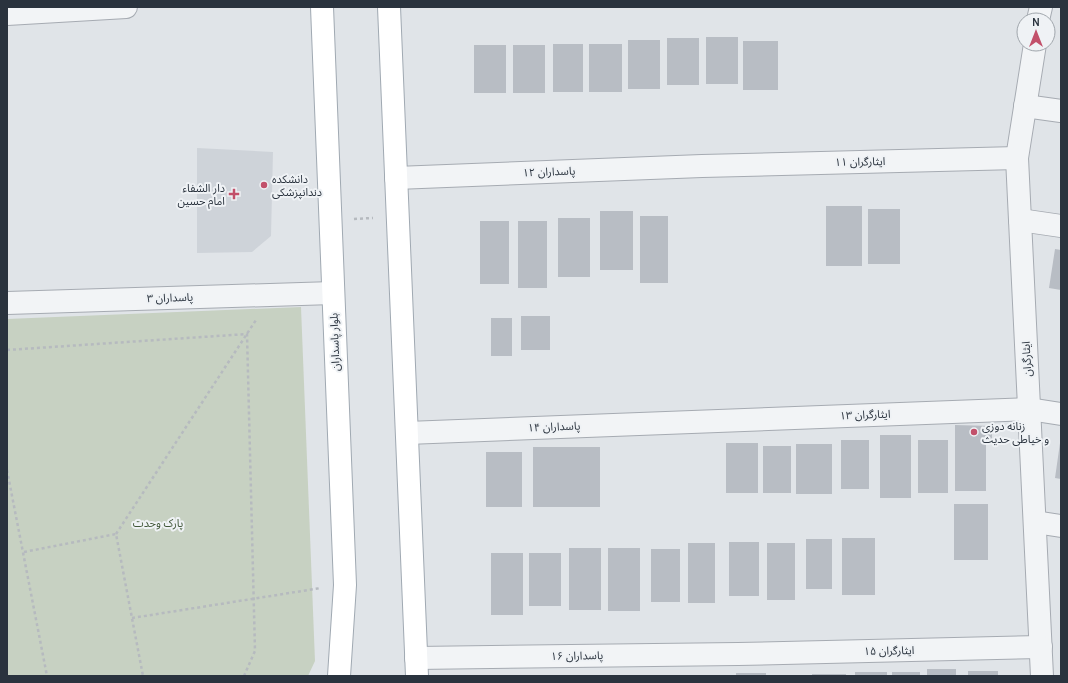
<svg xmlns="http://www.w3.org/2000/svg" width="1068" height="683" font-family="Karla,'Noto Sans Arabic',sans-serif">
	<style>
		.built { fill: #ced3d9 }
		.green { fill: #c7d1c2 }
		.building { fill: #b8bdc4 }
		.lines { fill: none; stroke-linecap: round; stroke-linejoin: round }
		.minor-casing { stroke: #a6abb2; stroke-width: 24 }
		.major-casing { stroke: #a0a9b2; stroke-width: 24 }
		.path { stroke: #b6babf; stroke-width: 2.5; stroke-dasharray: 3 3; stroke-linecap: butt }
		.minor { stroke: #f2f4f6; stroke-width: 22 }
		.major { stroke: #fff; stroke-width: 22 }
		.poi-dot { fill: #c2506a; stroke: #eff2f5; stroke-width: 1.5 }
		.labels { text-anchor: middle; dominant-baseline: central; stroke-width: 4; stroke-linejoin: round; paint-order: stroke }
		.street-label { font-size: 11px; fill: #2a333e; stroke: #eff2f5 }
		.poi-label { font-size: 11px; fill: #2a333e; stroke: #eff2f5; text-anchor: start }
		.park-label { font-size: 11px; fill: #415839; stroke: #eff2f5 }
	</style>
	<rect width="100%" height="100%" fill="#e0e4e8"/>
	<polygon class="built" points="197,148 273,152 271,236 252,252 197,253"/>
	<polygon class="green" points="301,307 315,661 308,676 7,676 7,319"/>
	<g class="building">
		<rect x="706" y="37" width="32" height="47"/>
		<rect x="667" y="38" width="32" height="47"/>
		<rect x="628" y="40" width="32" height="49"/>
		<rect x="743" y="41" width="35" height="49"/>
		<rect x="553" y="44" width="30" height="48"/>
		<rect x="589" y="44" width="33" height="48"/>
		<rect x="474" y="45" width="32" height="48"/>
		<rect x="513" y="45" width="32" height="48"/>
		<rect x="826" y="206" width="36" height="60"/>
		<rect x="868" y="209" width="32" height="55"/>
		<rect x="600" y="211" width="33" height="59"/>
		<rect x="640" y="216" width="28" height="67"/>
		<rect x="558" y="218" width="32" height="59"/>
		<rect x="480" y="221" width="29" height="63"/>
		<rect x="518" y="221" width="29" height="67"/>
		<polygon points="1055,249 1061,250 1061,290 1049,288"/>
		<rect x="521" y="316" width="29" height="34"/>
		<rect x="491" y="318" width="21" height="38"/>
		<polygon points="955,425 992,426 992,440 986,440 986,491 955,491"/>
		<rect x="880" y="435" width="31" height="63"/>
		<rect x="841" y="440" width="28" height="49"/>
		<rect x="918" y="440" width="30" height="53"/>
		<rect x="726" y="443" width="32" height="50"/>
		<polygon points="1060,443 1061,443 1061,479 1055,478"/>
		<rect x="796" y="444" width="36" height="50"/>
		<rect x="763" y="446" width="28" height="47"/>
		<rect x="533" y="447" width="67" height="60"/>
		<rect x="486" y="452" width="36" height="55"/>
		<rect x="954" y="504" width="34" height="56"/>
		<rect x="842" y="538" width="33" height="57"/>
		<rect x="806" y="539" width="26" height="50"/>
		<rect x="729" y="542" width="30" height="54"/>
		<rect x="688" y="543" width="27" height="60"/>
		<rect x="767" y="543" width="28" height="57"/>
		<rect x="569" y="548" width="32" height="62"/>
		<rect x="608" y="548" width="32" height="63"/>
		<rect x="651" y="549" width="29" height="53"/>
		<rect x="491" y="553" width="32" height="62"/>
		<rect x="529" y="553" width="32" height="53"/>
		<rect x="927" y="669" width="29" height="7"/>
		<rect x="968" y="671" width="30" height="5"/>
		<rect x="855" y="672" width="32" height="4"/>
		<rect x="892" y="672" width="28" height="4"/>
		<rect x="736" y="673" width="30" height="3"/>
		<rect x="812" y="674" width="34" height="2"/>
	</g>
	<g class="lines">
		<g class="minor-casing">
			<g id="minor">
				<polyline points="7,14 126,7"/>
				<polyline points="1038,20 1041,7"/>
				<polyline points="1035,44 1017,158 1042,676"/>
				<polyline points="1025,106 1061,111"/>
				<polyline points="396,178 702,166 1017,158"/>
				<polyline points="1020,220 1061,226"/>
				<polyline points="7,303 333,293"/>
				<polyline points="407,433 1029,409 1061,414"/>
				<polyline points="1035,522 1061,526"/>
				<polyline points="416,658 738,654 1041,647"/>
			</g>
		</g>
		<g class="major-casing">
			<g id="major">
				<polyline points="322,7 345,585 339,676"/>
				<polyline points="389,7 417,676"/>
			</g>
		</g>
		<g class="path">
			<polyline points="354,219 373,218"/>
			<polyline points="7,350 247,334 255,651 244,676"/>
			<polyline points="7,470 47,676"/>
			<polyline points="116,534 256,320"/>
			<polyline points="24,552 116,534 143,676"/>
			<polyline points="132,618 321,588"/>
		</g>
		<use href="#minor" class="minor"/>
		<use href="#major" class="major"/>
	</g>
	<g class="poi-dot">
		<circle cx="264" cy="185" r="4"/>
		<path d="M232 188h4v4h4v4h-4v4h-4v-4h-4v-4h4z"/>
		<circle cx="974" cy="432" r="4"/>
	</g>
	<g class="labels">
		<g class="street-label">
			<text transform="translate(860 162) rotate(-1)">ایثارگران ۱۱</text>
			<text transform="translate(549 172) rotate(-2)">پاسداران ۱۲</text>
			<text transform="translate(170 298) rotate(-2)">پاسداران ۳</text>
			<text transform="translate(335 342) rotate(-92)">بلوار پاسداران</text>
			<text transform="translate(1027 359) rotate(-93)">ایثارگران</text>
			<text transform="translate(865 415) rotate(-2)">ایثارگران ۱۳</text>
			<text transform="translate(554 427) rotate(-2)">پاسداران ۱۴</text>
			<text transform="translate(889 651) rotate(-1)">ایثارگران ۱۵</text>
			<text transform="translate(577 656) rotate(-1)">پاسداران ۱۶</text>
		</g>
		<g class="poi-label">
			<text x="272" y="179">دانشکده<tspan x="272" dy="13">دندانپزشکی</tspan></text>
			<text x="225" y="188" text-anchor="end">دار الشفاء<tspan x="225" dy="13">امام حسین</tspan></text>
			<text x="982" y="426">زنانه دوزی<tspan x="982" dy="13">و خیاطی حدیث</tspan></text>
		</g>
		<g class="park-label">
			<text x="158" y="523">پارک وحدت</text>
		</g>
	</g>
	<rect width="1068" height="683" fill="none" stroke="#2a333e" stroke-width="16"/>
	<g transform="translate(1036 32)"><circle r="19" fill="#eff2f5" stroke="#a0a6ac"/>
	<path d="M0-3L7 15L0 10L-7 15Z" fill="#c2506a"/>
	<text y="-6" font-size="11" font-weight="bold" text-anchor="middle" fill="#2a333e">N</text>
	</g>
</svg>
